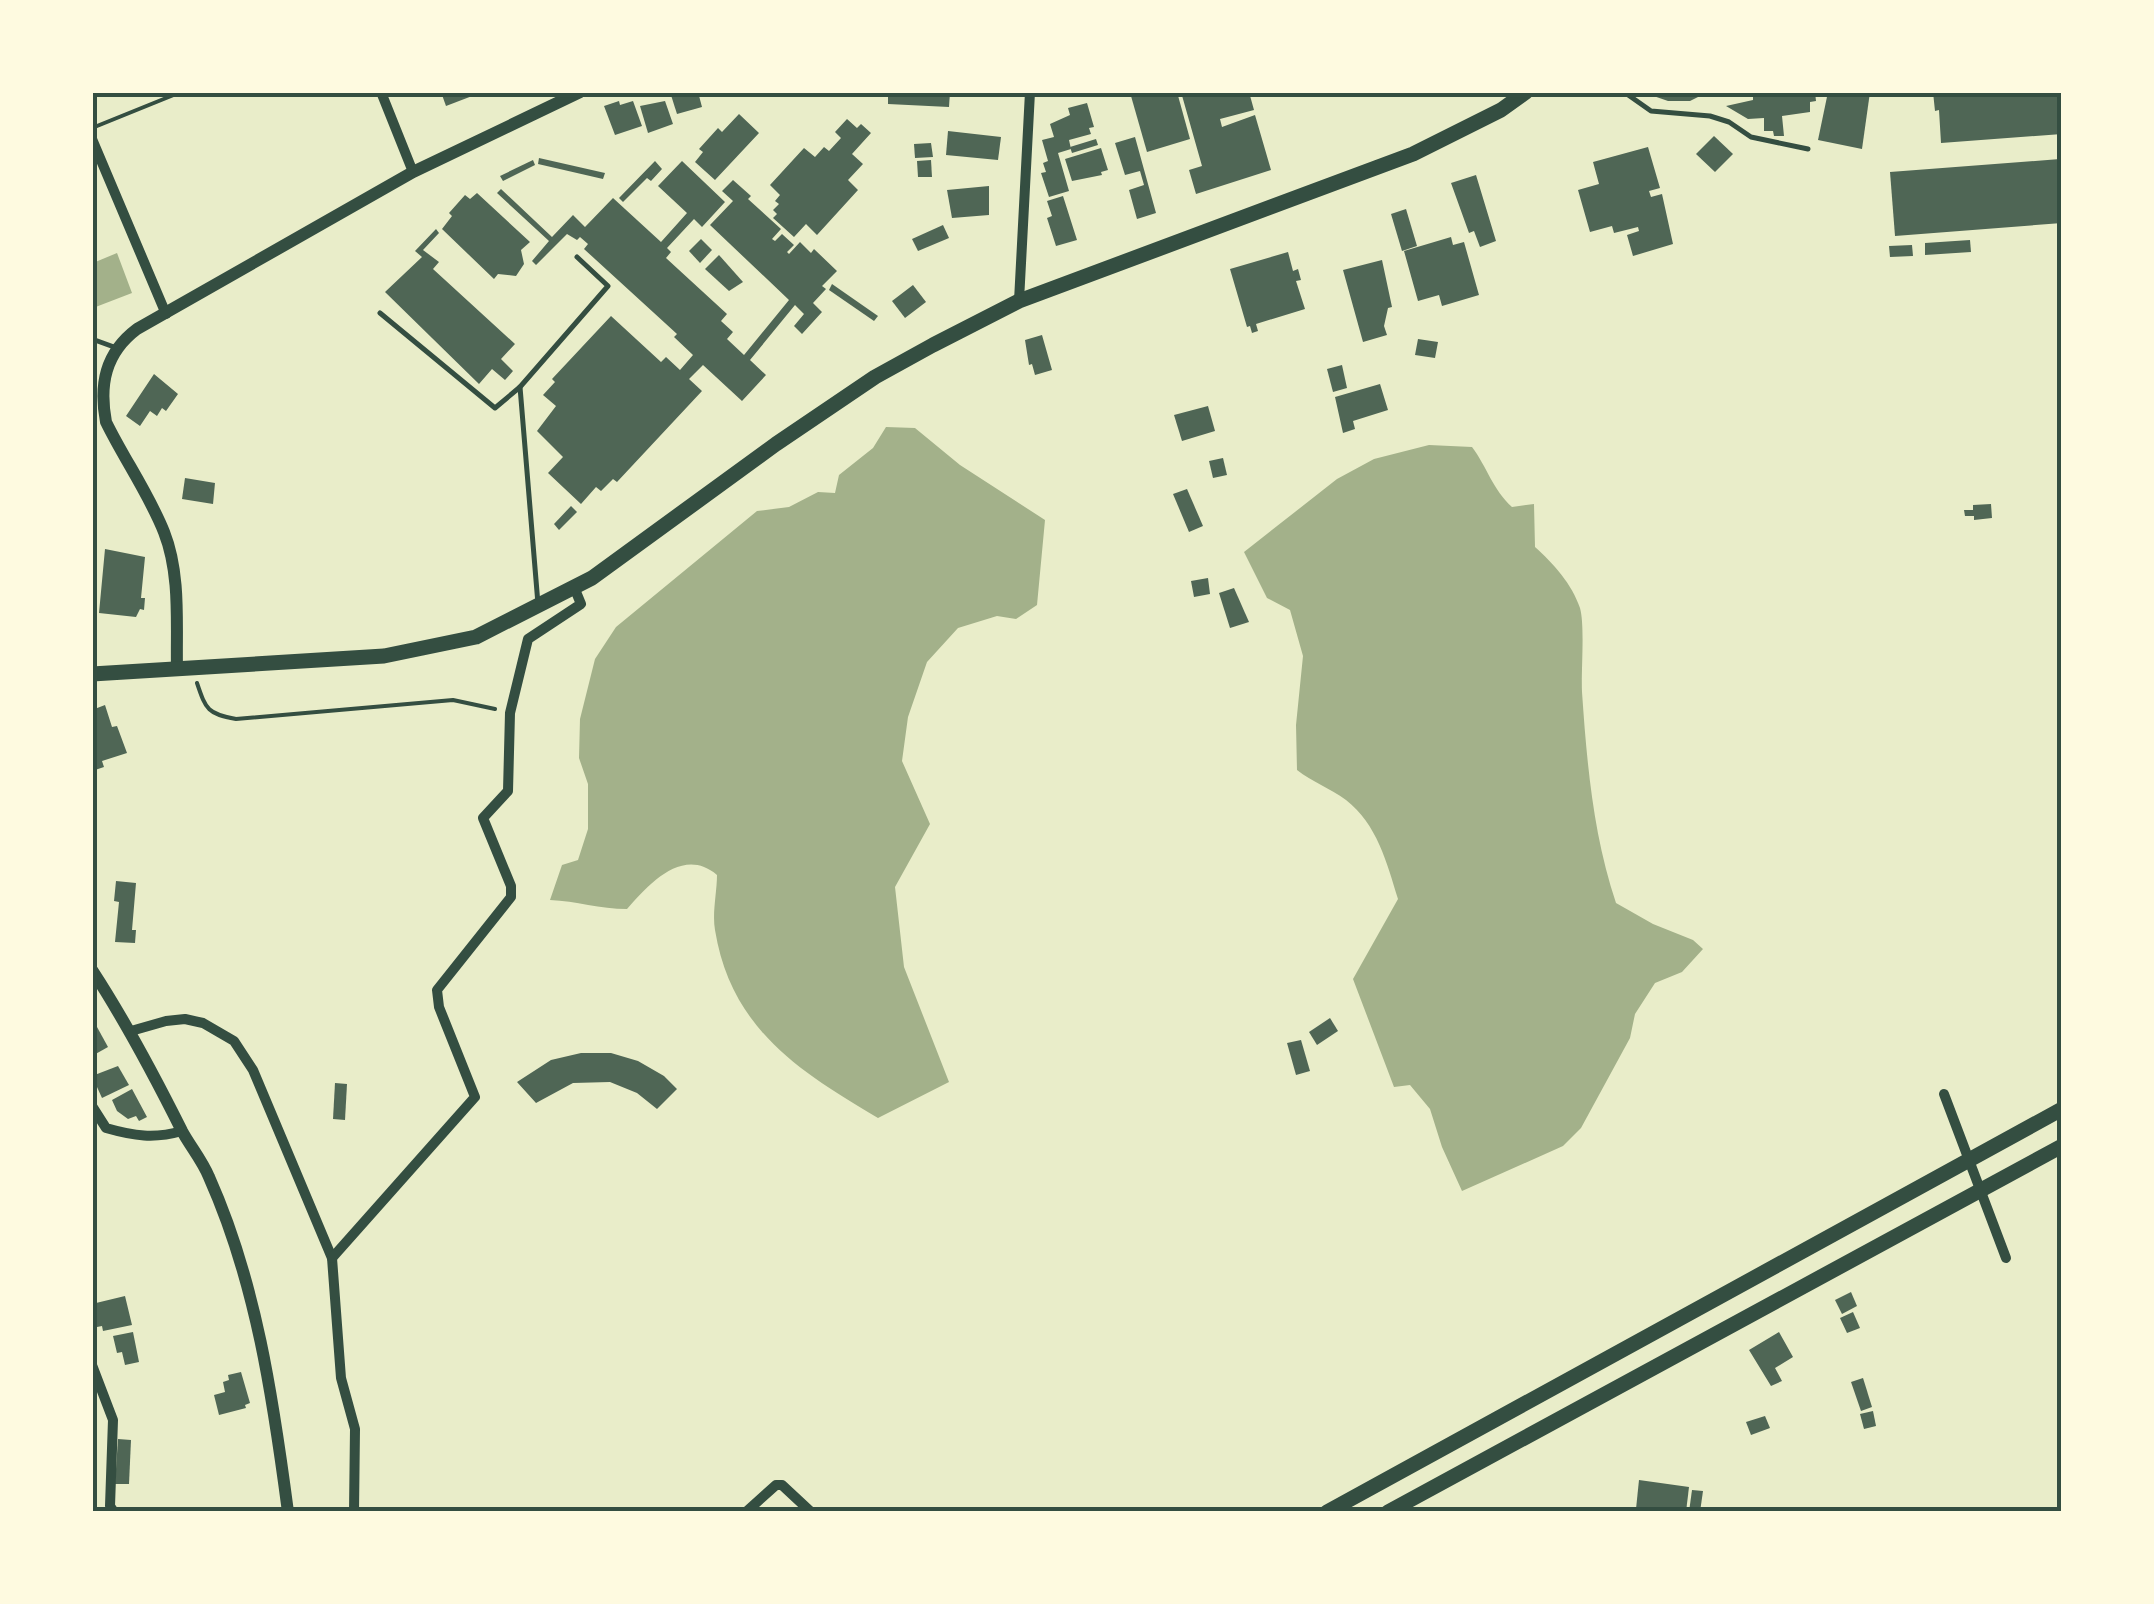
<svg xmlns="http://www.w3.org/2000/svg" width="2154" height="1604" font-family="Overpass,sans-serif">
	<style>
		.water { fill: #a3b18a }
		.building { fill: #4f6655 }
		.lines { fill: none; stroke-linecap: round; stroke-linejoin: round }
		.path { stroke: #344e41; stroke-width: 4 }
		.service { stroke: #344e41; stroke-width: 5 }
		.minor { stroke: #344e41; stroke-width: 10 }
		.tertiary { stroke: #344e41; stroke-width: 12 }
		.primary { stroke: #344e41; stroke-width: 15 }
		.trunk { stroke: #344e41; stroke-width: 15 }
		.neatline { fill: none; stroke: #344e41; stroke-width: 4 }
	</style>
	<rect width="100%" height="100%" fill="#e9edc9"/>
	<g class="water">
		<polygon points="117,253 132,293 93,308 93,263"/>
		<path d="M886,427L915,428L960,465L1045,520L1037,605L1016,619L997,616L958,628L927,662L908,717L902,761L930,824L895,887L904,967L949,1082L878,1118C798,1071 731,1028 715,930C712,913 717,892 717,875C683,846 649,884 627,909C600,909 576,901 550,900L562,865L578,860L588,829V784L579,758L580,719L595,659L616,627L757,511L789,507L818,492L835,493L839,475L873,448Z"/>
		<path d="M1429,445L1472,447C1487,467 1493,490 1512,507L1534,504L1535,547C1553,563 1572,584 1580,608C1585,626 1581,670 1582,692C1587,764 1593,834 1616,903L1653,924L1693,940L1703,949L1682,972L1655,983L1635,1014L1630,1038L1581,1128L1563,1146L1462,1191L1442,1147L1430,1109L1410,1085L1394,1087L1353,979L1398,899C1387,863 1377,824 1346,800C1330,788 1312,782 1297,770L1296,725L1303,656L1290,610L1267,598L1244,552L1337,479L1374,459Z"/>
	</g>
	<g class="building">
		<polygon points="441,92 480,92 480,93 446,106"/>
		<polygon points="670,92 698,92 702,107 677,114"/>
		<polygon points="888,92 950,92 949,107 888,104"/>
		<polygon points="1144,92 1177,92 1190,139 1147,152 1131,96"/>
		<polygon points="1181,92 1249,92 1254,110 1220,119 1222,127 1255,115 1271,170 1196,194 1189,170 1202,166"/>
		<polygon points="1642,92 1695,92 1698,97 1690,101 1668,101"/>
		<polygon points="1763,92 1815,92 1816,101 1810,102 1810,112 1782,116 1784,136 1774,136 1773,131 1764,131 1764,118 1748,119 1726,106 1753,100 1753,95"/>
		<polygon points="1828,92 1870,92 1862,149 1818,140"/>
		<polygon points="1933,92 2062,92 2062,134 1941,143 1939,110 1935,111"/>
		<polygon points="619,101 620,105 633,101 642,126 615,135 604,106"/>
		<polygon points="665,101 673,124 648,133 640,106"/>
		<polygon points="1087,103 1094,127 1089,128 1091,134 1069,140 1071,149 1058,153 1069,191 1049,197 1041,173 1046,172 1043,163 1048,161 1042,140 1054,137 1050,124 1070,115 1068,108"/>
		<polygon points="739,114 759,133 715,180 695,162 703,152 699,149 718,128 722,132"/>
		<polygon points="847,119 857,128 861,124 871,133 852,154 863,164 848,180 858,190 817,235 806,224 794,237 773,218 777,214 773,210 779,204 775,201 780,195 770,185 804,148 815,157 824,147 829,151 841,138 835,132"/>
		<polygon points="948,131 1001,137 998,160 946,155"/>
		<polygon points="1714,136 1733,154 1715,172 1696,154"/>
		<polygon points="1135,137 1156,213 1137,219 1129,190 1144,185 1140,171 1125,175 1115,143"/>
		<polygon points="1096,139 1098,145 1072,153 1070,147"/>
		<polygon points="931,143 933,157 915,158 914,144"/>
		<polygon points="1648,147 1660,188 1649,191 1651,197 1662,194 1673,244 1633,256 1627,235 1639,231 1638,227 1614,233 1612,226 1590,232 1578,190 1599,184 1593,162"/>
		<polygon points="1101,148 1108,170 1101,172 1102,175 1072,181 1065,159"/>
		<polygon points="539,158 605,173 603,179 538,164"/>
		<polygon points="2060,159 2062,223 1895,236 1890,172"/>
		<polygon points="533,160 535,165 503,181 500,176"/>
		<polygon points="931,160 932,177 918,177 917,161"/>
		<polygon points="655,161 662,169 651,181 647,178 623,202 619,198"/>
		<polygon points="682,161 725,202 702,227 694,219 667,248 671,252 666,258 727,314 721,321 733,332 727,339 744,355 789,300 710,225 733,201 722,191 733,180 751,196 748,199 781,229 772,239 775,241 782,234 794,245 787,252 789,254 800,242 811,253 814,249 837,271 822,286 826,289 813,303 822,312 802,334 794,326 804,314 795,305 750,360 766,375 742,401 703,365 689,379 702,391 617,482 613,479 601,491 596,487 581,504 548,473 563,457 537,431 556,406 543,395 555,382 552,379 611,316 661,362 666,357 680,370 693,355 674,337 677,334 584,249 588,244 580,237 577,240 567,234 536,265 532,261 549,241 497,193 501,189 552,237 573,215 585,227 613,198 661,242 687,213 658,186"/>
		<polygon points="1476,175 1496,241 1480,247 1474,231 1469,233 1451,183"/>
		<polygon points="989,186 989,215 952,218 947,190"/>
		<polygon points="477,193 530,242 521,250 524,264 516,276 498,274 494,279 442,229 452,216 449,213 465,195 470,199"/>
		<polygon points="1063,196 1077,240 1056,246 1047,218 1052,216 1047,201"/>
		<polygon points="1406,209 1417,246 1402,251 1391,214"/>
		<polygon points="943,225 949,238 918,251 912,239"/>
		<polygon points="436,229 439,233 423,250 439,262 433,269 515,344 501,359 513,371 505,380 492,369 479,384 385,292 422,257 415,251"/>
		<polygon points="1451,237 1453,245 1464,242 1479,295 1442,306 1439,295 1418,301 1404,251"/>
		<polygon points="701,239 712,250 700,263 689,251"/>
		<polygon points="1970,240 1971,252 1925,255 1925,243"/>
		<polygon points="1912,245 1913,256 1890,257 1889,246"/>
		<polygon points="1288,252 1293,271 1298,269 1301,280 1296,281 1305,309 1256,324 1258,331 1252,333 1250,326 1247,327 1230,269"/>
		<polygon points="719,255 743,282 729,291 705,269"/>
		<polygon points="1382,260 1392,307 1388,308 1384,326 1387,335 1363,342 1343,270"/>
		<polygon points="832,284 878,316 874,321 829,290"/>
		<polygon points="913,285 926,302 905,318 892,301"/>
		<polygon points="1042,335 1052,370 1035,375 1032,364 1029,365 1025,340"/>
		<polygon points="1418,339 1438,342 1435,358 1415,355"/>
		<polygon points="1342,365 1347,388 1333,392 1327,369"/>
		<polygon points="154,374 178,394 166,411 162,408 157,416 150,411 140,426 126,416"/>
		<polygon points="1380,384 1388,410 1353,421 1355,429 1343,433 1335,397"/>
		<polygon points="1208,406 1215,431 1182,441 1174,415"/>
		<polygon points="1223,458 1227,475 1213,478 1209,461"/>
		<polygon points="185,478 215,483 213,504 182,499"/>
		<polygon points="1187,489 1203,526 1189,532 1173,494"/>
		<polygon points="1991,504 1992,518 1974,520 1974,516 1965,516 1964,510 1973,510 1973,505"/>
		<polygon points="571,506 577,512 559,530 554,524"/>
		<polygon points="105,549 145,557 141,598 145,598 144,610 140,609 136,617 99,613"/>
		<polygon points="1208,578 1210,594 1194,597 1191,581"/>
		<polygon points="1234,588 1249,622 1230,628 1219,593"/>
		<polygon points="105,705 112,727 117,726 127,753 102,761 104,767 92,771 92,710"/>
		<polygon points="116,881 136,883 132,930 136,930 135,943 115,942 119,902 114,901"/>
		<polygon points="1330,1018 1338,1031 1317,1045 1309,1032"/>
		<polygon points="97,1027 108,1047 92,1056 92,1029"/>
		<polygon points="1301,1040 1310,1071 1296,1075 1287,1043"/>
		<polygon points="581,1053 611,1053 638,1061 664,1076 677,1089 657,1109 637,1093 610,1082 573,1083 536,1103 517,1082 551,1060"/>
		<polygon points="118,1066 129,1085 102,1098 92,1076"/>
		<polygon points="335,1083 347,1084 345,1120 333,1119"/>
		<polygon points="132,1089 147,1117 139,1121 136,1116 128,1119 117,1111 112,1100"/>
		<polygon points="1851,1292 1857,1306 1842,1314 1835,1300"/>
		<polygon points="92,1295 96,1303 125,1296 132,1325 103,1331 102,1326 92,1328"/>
		<polygon points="1853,1312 1860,1328 1847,1333 1840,1318"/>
		<polygon points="133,1332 139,1362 125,1365 122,1352 117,1353 113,1336"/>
		<polygon points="1779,1332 1793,1357 1775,1368 1782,1381 1771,1386 1749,1350"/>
		<polygon points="241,1372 250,1403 245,1405 246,1408 219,1415 214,1395 225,1392 223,1382 229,1380 228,1375"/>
		<polygon points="1863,1378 1872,1407 1861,1411 1851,1382"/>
		<polygon points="1873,1411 1876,1426 1864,1429 1860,1414"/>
		<polygon points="1765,1416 1770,1428 1751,1435 1746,1422"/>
		<polygon points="118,1439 131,1440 129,1484 115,1484"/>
		<polygon points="1639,1480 1689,1487 1686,1512 1636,1509"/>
		<polygon points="1692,1490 1703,1491 1700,1512 1689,1512"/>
	</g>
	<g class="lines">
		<g class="path">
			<polyline points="97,126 181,92"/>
			<path d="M197,683C206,710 208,714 236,719L453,700L495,709"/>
		</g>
		<g class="service">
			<polyline points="1624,92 1651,111 1710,116 1729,122 1751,137 1808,149"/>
			<polyline points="380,313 495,408 520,387 538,604"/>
			<polyline points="92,339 114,347"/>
			<polyline points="520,387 608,286 577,257"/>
		</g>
		<g class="minor">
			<polyline points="381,92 413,172"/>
			<polyline points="92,139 166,314"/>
			<polyline points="1019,301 1030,92"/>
			<polyline points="131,1031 166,1021 185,1019 203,1023 234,1041 253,1070 332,1258 341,1378 355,1429 354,1512"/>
			<polyline points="1944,1094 2006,1258"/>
			<path d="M92,1106L106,1128C134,1136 154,1139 182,1131"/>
			<polyline points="332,1258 475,1097 439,1007 437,990 511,897 511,886 483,818 508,791 510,713 528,639 581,604 574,587"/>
			<polyline points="92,1365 113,1420 110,1506 114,1512"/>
			<polyline points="746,1512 776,1485 782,1485 811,1512"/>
		</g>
		<g class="tertiary">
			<path d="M177,670C176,625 181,575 164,532C149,494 124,459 106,422C99,385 105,353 137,329L413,172L580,92"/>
			<path d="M92,970C126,1022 154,1075 182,1131C190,1146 202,1160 209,1177C256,1282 273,1398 288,1512"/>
		</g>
		<polyline class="primary" points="92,674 384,656 476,637 592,578 776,444 875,377 933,345 1019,301 1413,154 1501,110 1526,92"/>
		<g class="trunk">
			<polyline points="1327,1512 2062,1109"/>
			<polyline points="1388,1512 2062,1146"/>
		</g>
	</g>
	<rect width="2154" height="1604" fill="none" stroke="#fefae0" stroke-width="190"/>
	<rect x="95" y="95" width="1964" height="1414" class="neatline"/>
</svg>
